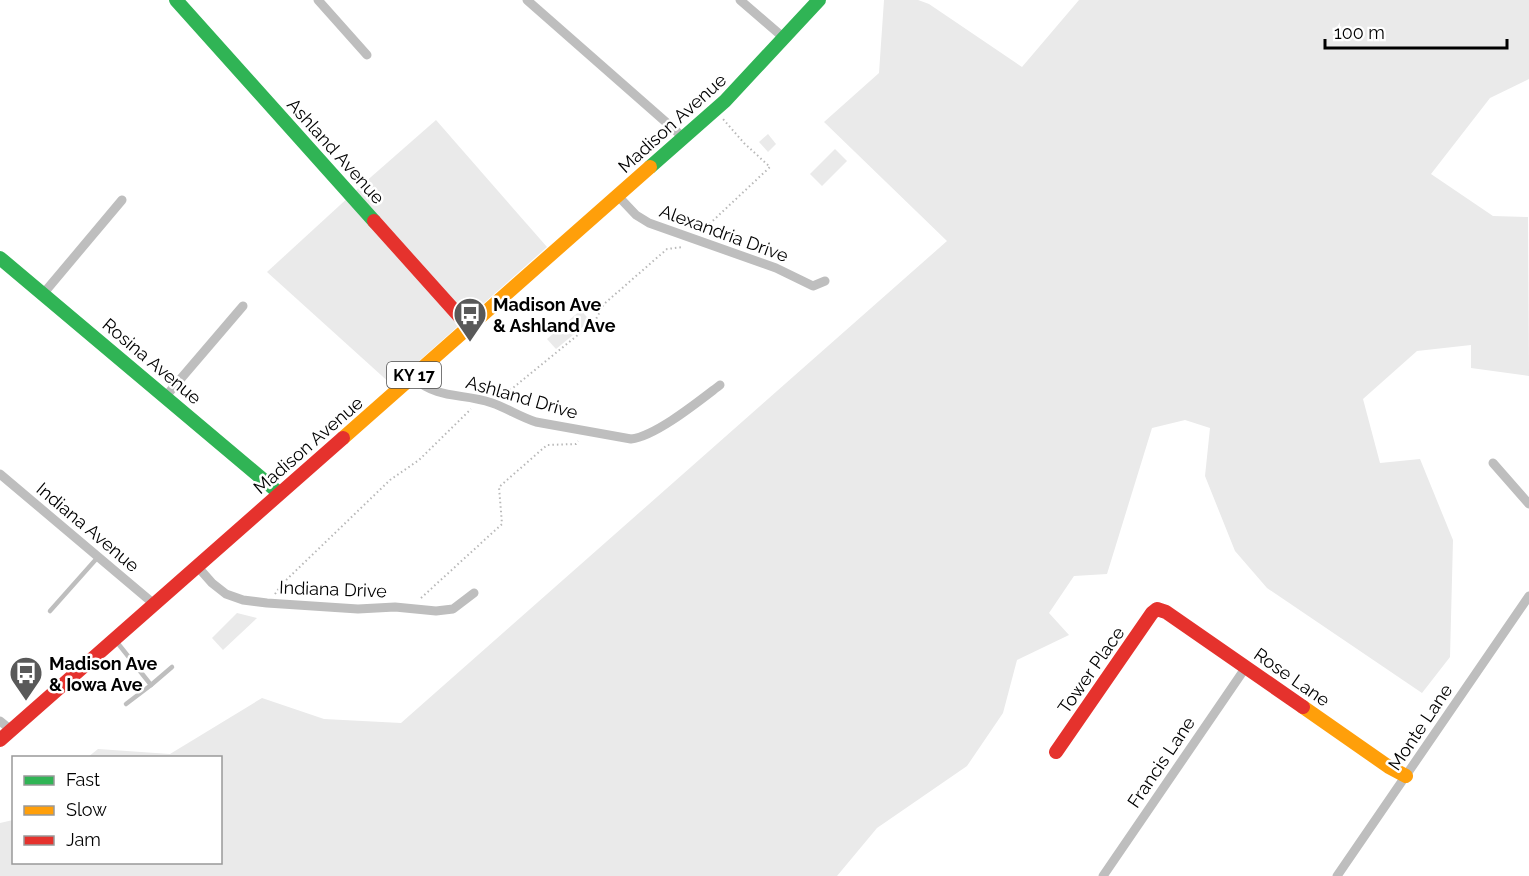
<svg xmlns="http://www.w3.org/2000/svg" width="1529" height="876" font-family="Raleway,sans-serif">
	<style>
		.green { fill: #eaeaea }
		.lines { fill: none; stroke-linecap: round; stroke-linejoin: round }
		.path { stroke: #b8b8b8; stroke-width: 2; stroke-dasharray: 1.5 3; stroke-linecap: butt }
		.lane { stroke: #bebebe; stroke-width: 4.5 }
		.street { stroke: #bebebe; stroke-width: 9 }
		.fast { stroke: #30b455; stroke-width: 14 }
		.slow { stroke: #ff9f0a; stroke-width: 14 }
		.jam { stroke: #e5322d; stroke-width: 14 }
		.labels { text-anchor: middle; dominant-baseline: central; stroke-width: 5; stroke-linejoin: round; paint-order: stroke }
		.shield { fill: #fff; stroke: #4c4c4c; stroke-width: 1.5 }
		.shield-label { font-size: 16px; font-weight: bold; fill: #000 }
		.street-label { font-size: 18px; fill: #000; stroke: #fff }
		.poi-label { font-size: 18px; font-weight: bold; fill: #000; stroke: #fff; text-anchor: start }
	</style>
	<rect width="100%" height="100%" fill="#fff"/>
	<g class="green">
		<polygon points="884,0 918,0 929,4 1022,67 1079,0 1529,0 1529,79 1490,98 1431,174 1493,216 1528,217 1529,376 1471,368 1471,345 1417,351 1363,399 1380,463 1420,459 1453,540 1450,657 1422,693 1267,588 1235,551 1205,476 1210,428 1185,420 1152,428 1107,574 1074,576 1049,613 1069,635 1017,660 1003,713 967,766 877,828 837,876 0,876 0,823 13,820 14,862 220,862 220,758 88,757 98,749 170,754 262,698 324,719 401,723 947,241 824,122 879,73"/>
		<polygon points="436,120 547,247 392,385 267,272 363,184"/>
		<polygon points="768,134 776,144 768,152 759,142"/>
		<polygon points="835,149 847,161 822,186 810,174"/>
		<polygon points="581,310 590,321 556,349 547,339"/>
		<polygon points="237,613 257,618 223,650 212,638"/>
	</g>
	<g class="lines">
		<g class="path">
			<polyline points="703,230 770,167 744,143 723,119"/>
			<polyline points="503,396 595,321 604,304 667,249 683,247"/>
			<polyline points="275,594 282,584 390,480 419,460 471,409"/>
			<polyline points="421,598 502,524 499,487 547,445 576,444 578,441"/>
		</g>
		<g class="lane">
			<polyline points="50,611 98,557"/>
			<polyline points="116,641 151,685 172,667"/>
			<polyline points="126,704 151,685"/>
		</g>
		<g class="street">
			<polyline points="318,0 367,55"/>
			<polyline points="527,0 684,138"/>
			<polyline points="740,0 784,38"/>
			<polyline points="618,196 636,215 649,223 776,268 813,286 825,281"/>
			<polyline points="43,294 122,200"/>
			<path d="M412,377C441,401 460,392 492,403C507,408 520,417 536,422L631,439C656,436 699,401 720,385"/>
			<polyline points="166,396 243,306"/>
			<polyline points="1493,463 1529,504"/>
			<polyline points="0,474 154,604"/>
			<polyline points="197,566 212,583 226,594 243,600 267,603 358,609 395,607 436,611 453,609 474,593"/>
			<polyline points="0,721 11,730"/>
			<polyline points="1103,876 1246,667"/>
			<polyline points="1337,876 1529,596"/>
		</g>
		<g class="fast">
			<polyline points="176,0 374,221"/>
			<polyline points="650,167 725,101 819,0"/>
			<polyline points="0,258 279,493"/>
		</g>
		<g class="slow">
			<polyline points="343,438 650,167"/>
			<polyline points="1303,707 1389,767 1406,776"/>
		</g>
		<g class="jam">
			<polyline points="374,221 469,327"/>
			<polyline points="0,740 343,438"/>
			<polyline points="1056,752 1152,613 1157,609 1166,612 1303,707"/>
		</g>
	</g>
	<defs>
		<g id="bus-pin" transform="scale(1.725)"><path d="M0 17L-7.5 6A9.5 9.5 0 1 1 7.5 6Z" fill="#595959" stroke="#fff"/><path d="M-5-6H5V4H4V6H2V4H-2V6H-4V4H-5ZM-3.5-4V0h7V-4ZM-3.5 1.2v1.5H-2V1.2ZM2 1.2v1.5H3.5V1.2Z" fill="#fff"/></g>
	</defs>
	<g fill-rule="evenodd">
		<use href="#bus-pin" x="470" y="314"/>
		<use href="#bus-pin" x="26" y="673"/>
	</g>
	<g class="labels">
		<rect class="shield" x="387" y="362" width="54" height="26" rx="4.5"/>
		<g class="shield-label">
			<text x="414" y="375">KY 17</text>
		</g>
		<g class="street-label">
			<text transform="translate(672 123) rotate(-42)">Madison Avenue</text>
			<text transform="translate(336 151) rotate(48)">Ashland Avenue</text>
			<text transform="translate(724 233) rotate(20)">Alexandria Drive</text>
			<text transform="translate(152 361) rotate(40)">Rosina Avenue</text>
			<text transform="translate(522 397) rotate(16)">Ashland Drive</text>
			<text transform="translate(308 445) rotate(-41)">Madison Avenue</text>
			<text transform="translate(88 527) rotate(40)">Indiana Avenue</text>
			<text transform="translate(333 589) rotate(2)">Indiana Drive</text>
			<text transform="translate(1091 670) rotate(-55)">Tower Place</text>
			<text transform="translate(1292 677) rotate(35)">Rose Lane</text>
			<text transform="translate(1420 727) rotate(-56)">Monte Lane</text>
			<text transform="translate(1161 762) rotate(-56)">Francis Lane</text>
		</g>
		<g class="poi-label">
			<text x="493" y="304">Madison Ave<tspan x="493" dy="21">&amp; Ashland Ave</tspan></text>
			<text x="49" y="663">Madison Ave<tspan x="49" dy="21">&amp; Iowa Ave</tspan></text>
		</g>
	</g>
	<rect x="12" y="756" width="210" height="108" fill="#ffffff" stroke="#999999" stroke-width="1.5"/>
	<rect x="24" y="776" width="30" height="9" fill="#30b455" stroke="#999999" stroke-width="1.5"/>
	<text x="66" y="786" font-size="18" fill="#000000">Fast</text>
	<rect x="24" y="806" width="30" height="9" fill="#ff9f0a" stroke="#999999" stroke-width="1.5"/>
	<text x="66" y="816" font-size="18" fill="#000000">Slow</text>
	<rect x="24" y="836" width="30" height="9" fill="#e5322d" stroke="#999999" stroke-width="1.5"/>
	<text x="66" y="846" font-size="18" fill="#000000">Jam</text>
	<path d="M1325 39v9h182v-9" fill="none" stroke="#000000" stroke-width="3"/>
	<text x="1334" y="39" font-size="18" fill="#000000" stroke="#ffffff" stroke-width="4.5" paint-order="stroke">100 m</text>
</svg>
